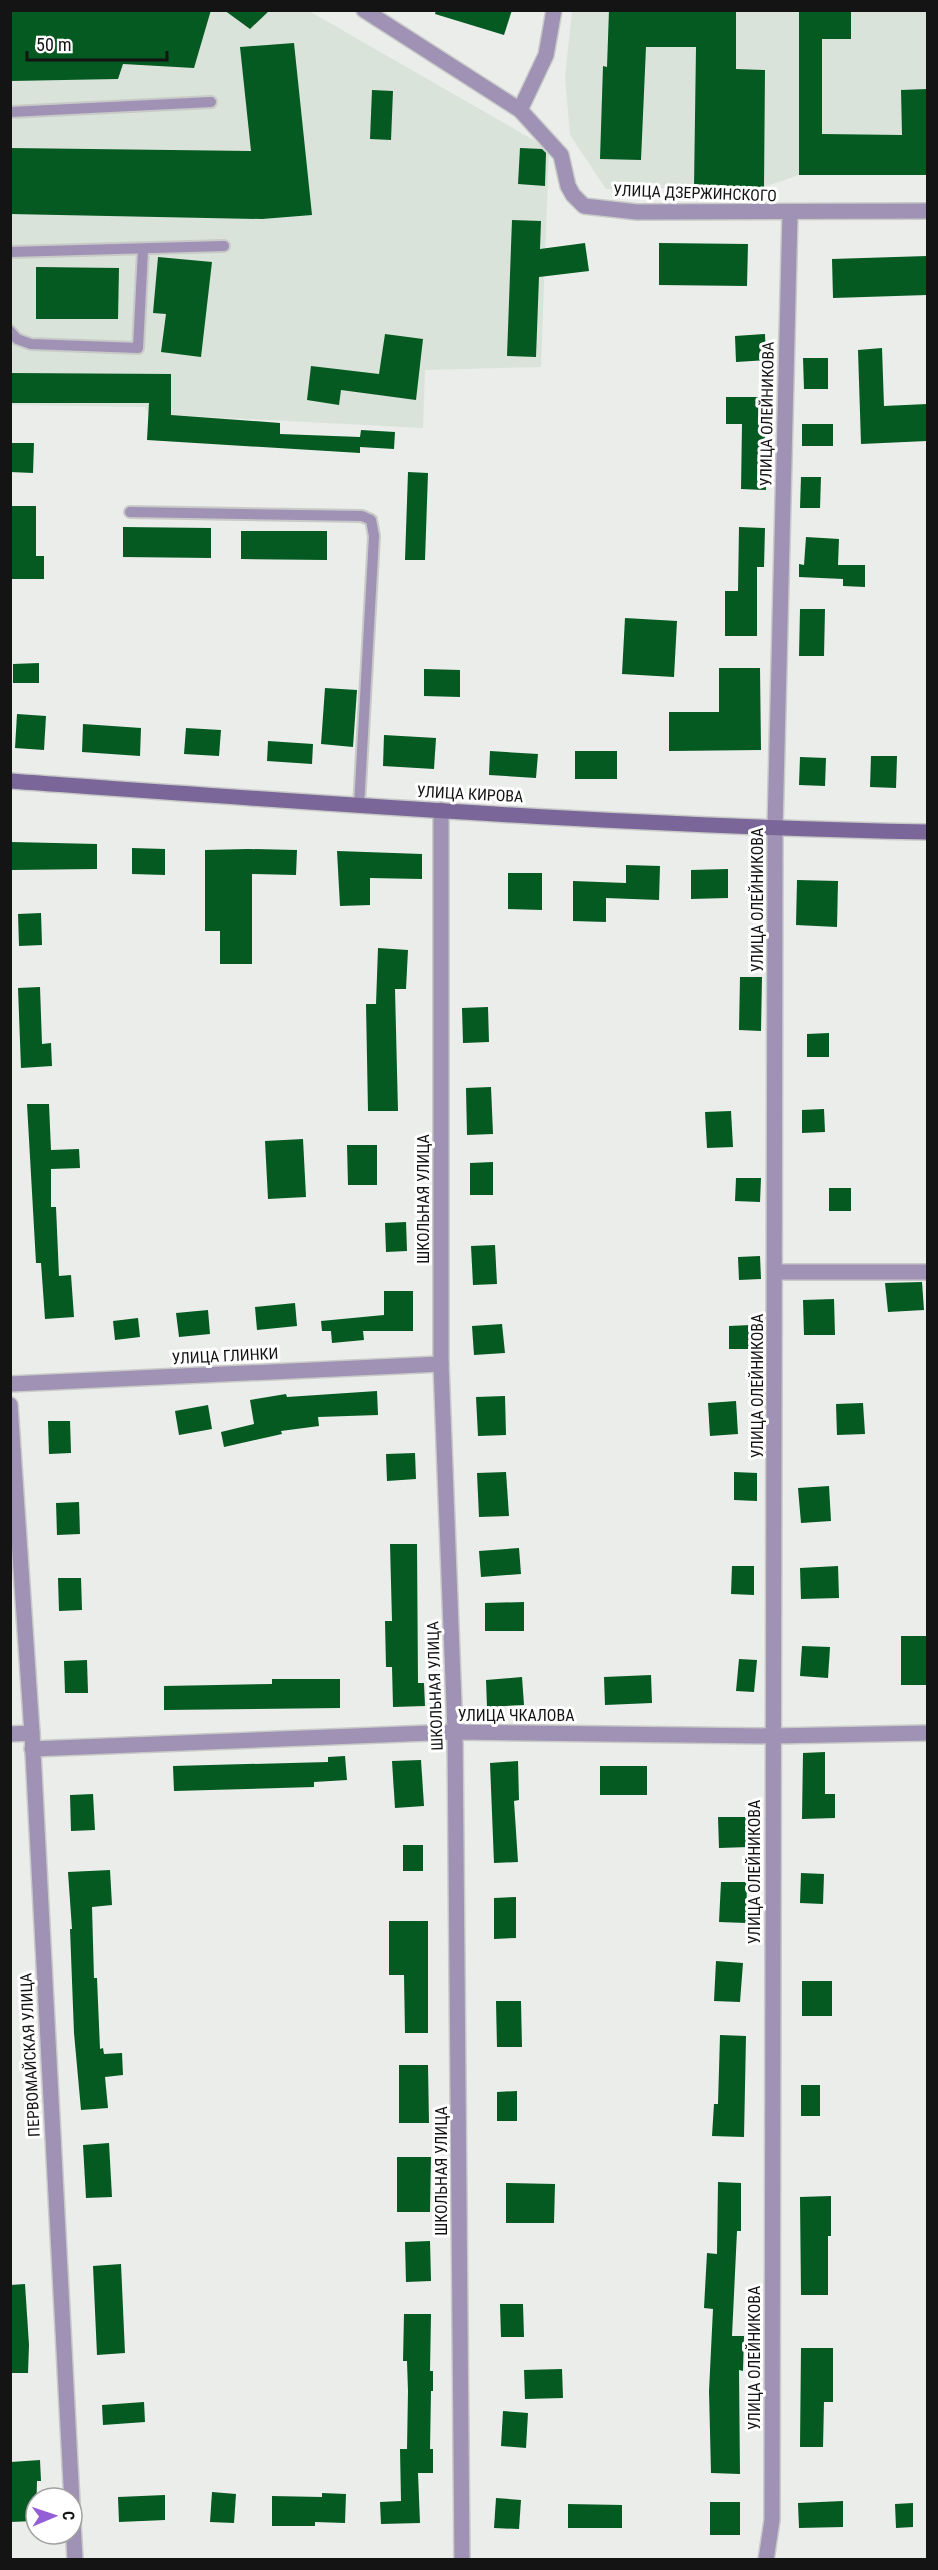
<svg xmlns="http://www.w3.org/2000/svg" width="938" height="2570" font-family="'Roboto Condensed',sans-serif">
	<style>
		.built { fill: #d9e3da }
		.building { fill: #055a21 }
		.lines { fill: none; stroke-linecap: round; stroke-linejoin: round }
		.lane-casing { stroke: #c8cac8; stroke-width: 14 }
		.street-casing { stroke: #c8cac8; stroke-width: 18 }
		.secondary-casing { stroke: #c8cac8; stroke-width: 18 }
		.lane { stroke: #9f92b5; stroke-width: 10 }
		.street { stroke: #9f92b5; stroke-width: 15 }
		.secondary { stroke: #7a6698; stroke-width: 15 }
		.labels { text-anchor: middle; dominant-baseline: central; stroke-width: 6; stroke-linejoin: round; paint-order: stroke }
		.street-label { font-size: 16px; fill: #131413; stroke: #fff }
	</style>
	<rect width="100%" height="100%" fill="#eaedea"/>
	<g class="built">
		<polygon points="11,11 309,11 549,149 541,367 425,370 423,428 149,414 145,407 11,405"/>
		<polygon points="572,11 927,11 927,175 799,175 764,187 606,189 570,135 565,77"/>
	</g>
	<g class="building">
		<polygon points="11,10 211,10 194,68 123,64 118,79 10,81"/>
		<polygon points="224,10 270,10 250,29"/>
		<polygon points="436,10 512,10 504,35 435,14"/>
		<polygon points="609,10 736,10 736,69 765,70 764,187 694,187 696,47 646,47 641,160 600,159 603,66 607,67"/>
		<polygon points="799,12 851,12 851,39 822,39 822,134 902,135 901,90 927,89 927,175 799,175"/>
		<polygon points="294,43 312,215 262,219 10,214 10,148 251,151 240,47"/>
		<polygon points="372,90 393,91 391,140 370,139"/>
		<polygon points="520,148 542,149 546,153 545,186 518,184"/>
		<polygon points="512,220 541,221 540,249 585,243 589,271 539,277 536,357 507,356"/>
		<polygon points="659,243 748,244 747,286 659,285"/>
		<polygon points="927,256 927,295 833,298 832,259"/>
		<polygon points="158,257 212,262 201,357 161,352 166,314 153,313"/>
		<polygon points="36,267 119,268 118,319 36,319"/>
		<polygon points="385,334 423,339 416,400 341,390 339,405 307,400 311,366 379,374"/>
		<polygon points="765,334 766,360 736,362 735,336"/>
		<polygon points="882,348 884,406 927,404 927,441 861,444 858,350"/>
		<polygon points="803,358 828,358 828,389 804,389"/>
		<polygon points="11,373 171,374 171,415 280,423 280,434 360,437 361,430 395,432 394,449 360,447 360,453 147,440 149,403 11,403"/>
		<polygon points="726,397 764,397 766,490 741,489 742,424 726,424"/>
		<rect x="802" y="424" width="31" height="22"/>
		<polygon points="10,443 34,443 33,473 10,472"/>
		<polygon points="408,472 428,473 425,560 405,560"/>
		<polygon points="801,477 821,477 820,508 800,508"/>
		<polygon points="12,506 36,506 36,556 44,556 44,579 12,579"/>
		<polygon points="123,527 211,528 211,558 123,557"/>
		<polygon points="739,527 765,528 764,567 757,567 757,636 725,636 725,591 738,591"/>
		<polygon points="241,531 327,531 327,560 241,559"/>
		<polygon points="806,537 839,539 838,565 865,565 865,587 843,586 843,579 799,577 799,564 804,565"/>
		<polygon points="800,609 825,609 824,656 799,656"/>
		<polygon points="625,618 677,621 674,677 622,674"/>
		<polygon points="39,663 39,683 13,683 13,664"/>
		<polygon points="719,668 760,668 761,750 669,751 669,712 719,712"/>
		<polygon points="424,669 460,670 460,697 424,696"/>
		<polygon points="325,688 357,690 353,747 321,744"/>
		<polygon points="17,714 46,716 44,750 15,748"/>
		<polygon points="83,724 141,728 140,756 82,752"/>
		<polygon points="186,728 221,730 219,756 184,754"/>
		<polygon points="384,735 436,738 434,769 383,766"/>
		<polygon points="268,741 313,744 312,764 267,761"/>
		<polygon points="490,751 538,754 536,778 489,775"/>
		<rect x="575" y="751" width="42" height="28"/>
		<polygon points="871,756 897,756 896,788 870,787"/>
		<polygon points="800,757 826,758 825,786 799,785"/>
		<polygon points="12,842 97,844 97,869 12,870"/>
		<polygon points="132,848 165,849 165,875 132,874"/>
		<polygon points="248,849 297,850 296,875 252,874 252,964 220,964 220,931 205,931 205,850"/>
		<polygon points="337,851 422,854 422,879 370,878 370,905 340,906"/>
		<polygon points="626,865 660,866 659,900 606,898 606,922 573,921 573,881 626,883"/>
		<polygon points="728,869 728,898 691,899 691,870"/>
		<polygon points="508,873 542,873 542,910 508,909"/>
		<polygon points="797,880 838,881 837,927 796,925"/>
		<polygon points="41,913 42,945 19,946 18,914"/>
		<polygon points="378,948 408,950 406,989 395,989 398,1111 368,1111 366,1004 376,1004"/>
		<polygon points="740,977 762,977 761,1031 739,1030"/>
		<polygon points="40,987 42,1044 51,1043 52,1066 21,1068 18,988"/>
		<polygon points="488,1007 489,1042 463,1043 462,1008"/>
		<polygon points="829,1033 829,1057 807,1057 807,1034"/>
		<polygon points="491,1087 493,1134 467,1135 466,1088"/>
		<polygon points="27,1104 49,1104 51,1150 79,1149 80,1168 51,1169 51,1207 56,1207 59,1276 71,1275 74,1317 45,1319 41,1263 36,1263"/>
		<polygon points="824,1109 825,1132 802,1133 802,1110"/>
		<polygon points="731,1111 733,1147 707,1148 705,1112"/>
		<polygon points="303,1139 306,1197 268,1199 265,1141"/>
		<polygon points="347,1145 377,1145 377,1185 348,1185"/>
		<polygon points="493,1162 493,1195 470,1195 470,1163"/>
		<polygon points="736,1178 761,1178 760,1202 735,1201"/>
		<rect x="829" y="1188" width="22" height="23"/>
		<polygon points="406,1222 407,1251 386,1252 385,1223"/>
		<polygon points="495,1245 497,1284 473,1285 471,1246"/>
		<polygon points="760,1256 761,1279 739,1280 738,1257"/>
		<polygon points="922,1282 924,1310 888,1312 885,1283"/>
		<polygon points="384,1291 413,1291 413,1331 363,1331 364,1340 332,1343 331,1331 322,1331 321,1321 384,1315"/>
		<polygon points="834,1299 835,1335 804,1335 803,1300"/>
		<polygon points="295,1303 297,1326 257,1330 255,1307"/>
		<polygon points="208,1310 210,1334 179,1337 176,1313"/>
		<polygon points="138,1318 140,1337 115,1340 113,1321"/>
		<polygon points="502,1324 505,1353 474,1355 472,1326"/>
		<polygon points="751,1325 752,1349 729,1349 729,1326"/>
		<polygon points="377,1391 378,1415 318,1417 319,1426 281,1431 282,1434 224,1447 221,1432 254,1424 250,1400 286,1394 287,1397"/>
		<polygon points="505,1396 506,1435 478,1436 476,1397"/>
		<polygon points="736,1401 738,1434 710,1436 708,1403"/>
		<polygon points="863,1403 865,1434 837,1435 836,1404"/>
		<polygon points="208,1405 212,1429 179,1435 175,1411"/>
		<polygon points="48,1421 70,1421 71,1453 49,1454"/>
		<polygon points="415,1453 416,1479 387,1481 386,1454"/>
		<polygon points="506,1472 509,1516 479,1517 477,1473"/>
		<polygon points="734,1472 757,1473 757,1501 734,1500"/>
		<polygon points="829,1486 831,1521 801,1523 798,1488"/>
		<polygon points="79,1502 80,1534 57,1535 56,1503"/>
		<polygon points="390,1544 417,1544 418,1683 424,1683 425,1706 393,1707 392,1667 386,1667 385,1621 392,1621"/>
		<polygon points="519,1548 521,1574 481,1577 479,1551"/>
		<polygon points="732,1566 754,1566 754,1595 731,1594"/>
		<polygon points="838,1566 839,1598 801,1599 800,1568"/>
		<polygon points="58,1578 81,1578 82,1610 59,1611"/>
		<polygon points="524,1602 524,1631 485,1631 485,1603"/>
		<rect x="901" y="1636" width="26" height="49"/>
		<polygon points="802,1646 830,1647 828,1678 800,1676"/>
		<polygon points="739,1659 757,1660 754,1692 736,1691"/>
		<polygon points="87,1660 88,1693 65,1693 64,1661"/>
		<polygon points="651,1675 652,1703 605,1705 604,1677"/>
		<polygon points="522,1677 524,1705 487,1707 486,1680"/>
		<polygon points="272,1679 340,1679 340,1708 164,1710 164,1686 272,1684"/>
		<polygon points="825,1752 825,1794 835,1794 835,1818 802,1819 803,1753"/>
		<polygon points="345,1756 347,1780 314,1782 314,1787 174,1791 173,1766 328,1762 328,1757"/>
		<polygon points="421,1760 424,1806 395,1808 392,1761"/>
		<polygon points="518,1761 519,1800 514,1801 518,1862 494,1863 490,1763"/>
		<rect x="600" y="1766" width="47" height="29"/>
		<polygon points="93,1794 95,1830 71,1831 70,1795"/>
		<polygon points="718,1817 748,1817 749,1847 719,1848"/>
		<rect x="403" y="1845" width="20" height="26"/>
		<polygon points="110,1870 112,1905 92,1907 94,1978 97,1978 100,2049 103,2048 104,2054 122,2053 123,2075 105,2077 108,2108 81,2110 74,2033 70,1929 72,1929 68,1872"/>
		<polygon points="801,1873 824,1874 823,1904 800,1903"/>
		<polygon points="721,1882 747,1882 746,1923 719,1922"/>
		<polygon points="516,1897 516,1938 494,1939 494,1898"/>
		<polygon points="389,1921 428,1921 428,2033 405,2033 404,1975 389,1975"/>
		<polygon points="716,1961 743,1963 740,2002 714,2001"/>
		<rect x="802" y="1981" width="30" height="35"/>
		<polygon points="496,2001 521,2001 522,2047 497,2047"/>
		<polygon points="720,2035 746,2036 744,2137 712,2136 714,2104 718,2104"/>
		<polygon points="399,2065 428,2065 429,2123 399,2123"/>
		<rect x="801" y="2085" width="19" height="31"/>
		<polygon points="517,2091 517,2121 497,2121 497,2092"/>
		<polygon points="109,2143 112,2197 86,2198 83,2145"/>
		<polygon points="397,2157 431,2157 430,2212 397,2212"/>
		<polygon points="718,2182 741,2183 741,2231 737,2231 732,2336 744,2336 743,2371 739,2370 740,2474 711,2473 709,2391 713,2309 704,2308 707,2253 717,2254"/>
		<polygon points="506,2183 555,2184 554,2223 506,2223"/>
		<polygon points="831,2196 831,2236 828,2236 828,2295 801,2295 800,2197"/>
		<polygon points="430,2241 431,2281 406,2282 405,2242"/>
		<polygon points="121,2264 125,2353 97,2355 93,2266"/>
		<polygon points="25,2284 29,2345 28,2373 10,2373 10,2285"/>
		<polygon points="500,2304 523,2304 524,2337 501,2337"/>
		<polygon points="404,2314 431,2314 430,2371 433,2371 433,2391 431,2391 430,2449 433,2449 433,2473 418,2473 420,2523 381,2524 380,2502 401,2501 400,2449 407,2449 408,2391 407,2361 403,2361"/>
		<polygon points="801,2348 833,2348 833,2402 824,2402 823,2447 800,2447"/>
		<polygon points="562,2369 563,2398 525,2399 524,2370"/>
		<polygon points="144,2402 145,2422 103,2425 102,2405"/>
		<polygon points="503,2411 528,2413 526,2448 501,2446"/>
		<polygon points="40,2460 41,2481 37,2481 36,2521 10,2522 11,2462"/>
		<polygon points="212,2492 236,2494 234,2523 210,2522"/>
		<polygon points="322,2493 346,2494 345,2523 315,2522 315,2526 272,2526 272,2496 322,2497"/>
		<polygon points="165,2495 165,2520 119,2522 118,2497"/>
		<polygon points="496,2498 521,2500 519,2529 494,2528"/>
		<polygon points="843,2501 843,2527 799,2528 798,2503"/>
		<rect x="710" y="2502" width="30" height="33"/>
		<polygon points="913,2503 913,2527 896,2528 895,2504"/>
		<polygon points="568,2504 622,2505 622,2528 568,2528"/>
	</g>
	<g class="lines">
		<g class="lane-casing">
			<g id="lane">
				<polyline points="10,112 211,102"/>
				<polyline points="10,252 224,246"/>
				<polyline points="10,331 17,339 31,344 138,348 143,250"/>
				<polyline points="130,512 362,516 371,520 374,536 359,806"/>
			</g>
		</g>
		<g class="street-casing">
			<g id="street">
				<polyline points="364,10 520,110 561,155 568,186 573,195 584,206 637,212 928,211"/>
				<polyline points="520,110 546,55 554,10"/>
				<polyline points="441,810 441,1364 455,1732 462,2560"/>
				<polyline points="776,1272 928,1272"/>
				<polyline points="10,1384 441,1364"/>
				<polyline points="10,1405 32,1733 75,2560"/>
				<polyline points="10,1734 32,1733"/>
				<polyline points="32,1749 455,1732 773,1736 928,1733"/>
				<polyline points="766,2560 772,2520 775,829 790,213"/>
			</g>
		</g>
		<g class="secondary-casing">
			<path id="secondary" d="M10,781C316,803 621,826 928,832"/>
		</g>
		<use href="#lane" class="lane"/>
		<use href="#street" class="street"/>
		<use href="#secondary" class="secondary"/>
	</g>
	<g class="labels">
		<g class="street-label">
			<text transform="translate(695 193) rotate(2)">УЛИЦА ДЗЕРЖИНСКОГО</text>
			<text transform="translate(767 414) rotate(-89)">УЛИЦА ОЛЕЙНИКОВА</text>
			<text transform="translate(470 794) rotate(3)">УЛИЦА КИРОВА</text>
			<text transform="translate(757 900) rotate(-90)">УЛИЦА ОЛЕЙНИКОВА</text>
			<text transform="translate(423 1199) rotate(-90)">ШКОЛЬНАЯ УЛИЦА</text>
			<text transform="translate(225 1356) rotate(-3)">УЛИЦА ГЛИНКИ</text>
			<text transform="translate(757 1386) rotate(-90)">УЛИЦА ОЛЕЙНИКОВА</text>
			<text transform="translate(435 1686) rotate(-92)">ШКОЛЬНАЯ УЛИЦА</text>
			<text x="516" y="1715">УЛИЦА ЧКАЛОВА</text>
			<text transform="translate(754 1872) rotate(-90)">УЛИЦА ОЛЕЙНИКОВА</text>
			<text transform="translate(30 2055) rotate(-93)">ПЕРВОМАЙСКАЯ УЛИЦА</text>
			<text transform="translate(441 2171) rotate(-90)">ШКОЛЬНАЯ УЛИЦА</text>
			<text transform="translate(754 2358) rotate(-90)">УЛИЦА ОЛЕЙНИКОВА</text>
		</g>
	</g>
	<rect width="938" height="2570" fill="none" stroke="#131413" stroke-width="24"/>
	<g transform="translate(54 2516) rotate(88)"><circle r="28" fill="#ffffff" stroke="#a1a1a1" stroke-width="1.5"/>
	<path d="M0-4.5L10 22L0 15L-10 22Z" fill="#945ed7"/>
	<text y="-9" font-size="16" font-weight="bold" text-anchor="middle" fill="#131413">С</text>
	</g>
	<path d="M27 51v9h140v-9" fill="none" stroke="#131413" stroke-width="3"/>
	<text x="36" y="51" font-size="18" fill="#131413" stroke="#ffffff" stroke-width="4.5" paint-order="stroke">50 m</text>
</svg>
